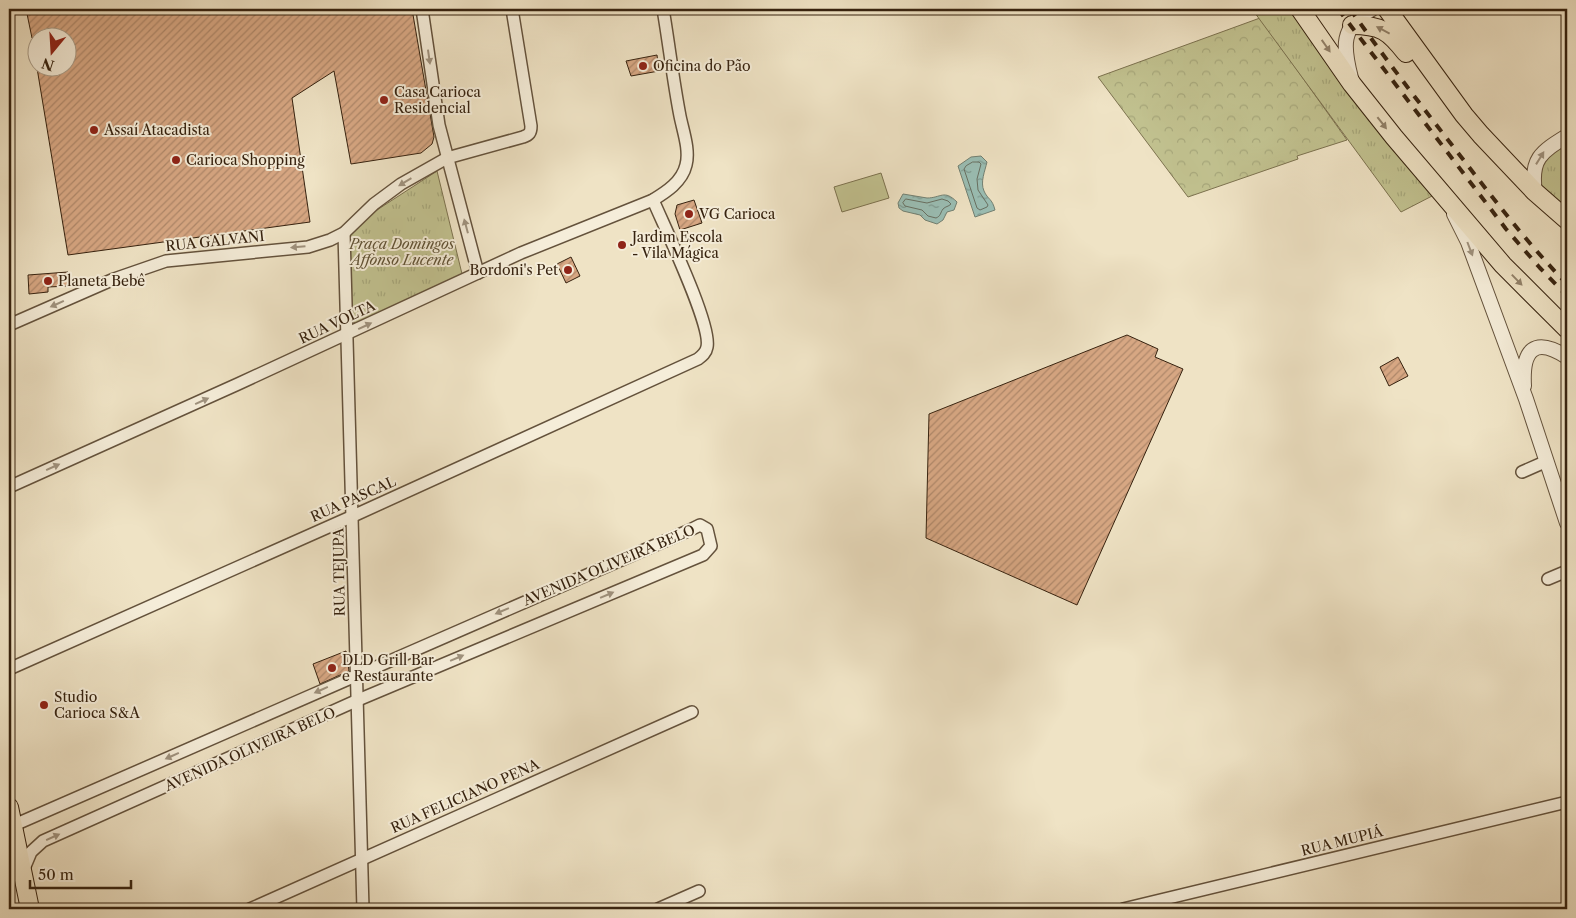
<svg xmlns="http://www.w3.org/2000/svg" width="1576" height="918" font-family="'Libre Caslon Text',serif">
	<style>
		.forest { fill: url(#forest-crowns); stroke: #7c724f }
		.park { fill: url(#park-tufts); stroke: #7c724f }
		.pitch { fill: #c1c18f; stroke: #7c724f }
		.water { fill: url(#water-ripples); stroke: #728072 }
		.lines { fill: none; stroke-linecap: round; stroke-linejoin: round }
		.shore { stroke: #687062; stroke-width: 1 }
		.building { fill: url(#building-hatch); stroke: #36220f }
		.minor-casing { stroke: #64523c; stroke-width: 14 }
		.tertiary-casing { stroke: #64523c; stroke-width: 16 }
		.primary-casing { stroke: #36220f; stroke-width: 20 }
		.minor { stroke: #f5edd9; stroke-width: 11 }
		.tertiary { stroke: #f5edd9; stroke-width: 14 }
		.primary { stroke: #efe3c5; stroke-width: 18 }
		.rail { stroke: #36220f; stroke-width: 4; stroke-dasharray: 9 9; stroke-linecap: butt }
		.oneway { fill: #92826a }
		.oneway2 { fill: #9f927e }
		.poi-dot { fill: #8f2418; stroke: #f5edd9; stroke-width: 2 }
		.labels { text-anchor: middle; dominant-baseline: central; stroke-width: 4; stroke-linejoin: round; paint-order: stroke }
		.poi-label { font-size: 14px; fill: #36220f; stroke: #f5edd9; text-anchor: start }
		.street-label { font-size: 14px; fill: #36220f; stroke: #f5edd9 }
		.park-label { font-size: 14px; font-style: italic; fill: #605235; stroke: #f5edd9 }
	</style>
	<defs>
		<pattern id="forest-crowns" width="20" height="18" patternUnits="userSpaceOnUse" patternTransform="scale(1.25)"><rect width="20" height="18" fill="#c1c18f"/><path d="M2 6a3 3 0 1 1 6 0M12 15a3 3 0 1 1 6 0" fill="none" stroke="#a6a67a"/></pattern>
		<pattern id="park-tufts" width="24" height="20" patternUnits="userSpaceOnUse" patternTransform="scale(1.25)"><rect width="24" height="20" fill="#c1c18f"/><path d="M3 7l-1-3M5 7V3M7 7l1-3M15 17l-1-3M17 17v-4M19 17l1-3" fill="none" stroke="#a6a67a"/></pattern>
		<pattern id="water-ripples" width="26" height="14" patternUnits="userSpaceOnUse" patternTransform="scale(1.25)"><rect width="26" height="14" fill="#9abeb4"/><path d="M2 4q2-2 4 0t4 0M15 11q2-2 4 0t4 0" fill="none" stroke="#7e9a91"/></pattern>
		<pattern id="building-hatch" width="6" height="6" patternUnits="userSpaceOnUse" patternTransform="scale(1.25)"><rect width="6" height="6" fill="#d7a783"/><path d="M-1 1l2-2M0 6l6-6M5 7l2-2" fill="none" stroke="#af886a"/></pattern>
	</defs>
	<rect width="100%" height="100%" fill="#efe3c5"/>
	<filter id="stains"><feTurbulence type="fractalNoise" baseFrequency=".004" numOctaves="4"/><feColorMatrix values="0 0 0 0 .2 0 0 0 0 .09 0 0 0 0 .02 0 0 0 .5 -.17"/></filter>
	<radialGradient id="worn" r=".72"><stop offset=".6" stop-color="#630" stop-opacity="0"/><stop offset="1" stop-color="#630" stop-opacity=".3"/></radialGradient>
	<polygon class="forest" points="1260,18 1347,140 1297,156 1298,159 1188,197 1098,77"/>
	<g class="park">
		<polygon points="1252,9 1291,9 1434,195 1401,212"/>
		<polygon points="1567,134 1567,210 1545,193 1534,176 1540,156"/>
		<polygon points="437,171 463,278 358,325 348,318 349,236 357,223"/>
	</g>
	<polygon class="pitch" points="881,173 889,198 842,212 834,187"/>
	<g class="water">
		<path d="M981,156L987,162C985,171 980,182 984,191C988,200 992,198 995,210L975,217L958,166L971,157Z"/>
		<path d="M903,194C911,195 919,197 927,198C941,198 944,189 957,202L954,210L947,212L943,220L937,224L925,220L920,215L903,211L899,208L898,203Z"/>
	</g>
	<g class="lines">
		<g class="shore">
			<polygon points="973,162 979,162 981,164 977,179 978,190 988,205 987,207 980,210 977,208 964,169 966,166"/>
			<path d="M906,199L927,203L942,199L948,201L951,204C948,207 946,206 943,209C940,213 941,216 936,218L928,216L922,210L905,206L903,203Z"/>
		</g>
	</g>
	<g class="building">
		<polygon points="26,9 412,9 434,137 432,144 421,153 351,164 334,71 292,98 310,222 68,255 37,68 68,68 68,38 32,38"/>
		<polygon points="657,55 659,71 631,76 626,61"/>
		<polygon points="694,200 702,223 680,230 675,214 677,205"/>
		<polygon points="571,257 580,276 566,283 557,264"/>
		<polygon points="68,272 69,286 48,287 48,292 29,294 28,275"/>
		<polygon points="1127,335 1158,349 1155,357 1183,369 1077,605 926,538 929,414"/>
		<polygon points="1398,357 1408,376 1389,386 1380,367"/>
		<polygon points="346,651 349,671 320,684 313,664"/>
	</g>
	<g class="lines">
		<g class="minor-casing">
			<g id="minor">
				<polyline points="422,9 439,125 478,273"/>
				<polyline points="344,233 363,909"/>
				<path d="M9,325L114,279L166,261L308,247L330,240L344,233L374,204L401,184L447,158L523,137C529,135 531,133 531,126L512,9"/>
				<polyline points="1522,472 1547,461"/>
				<path d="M9,487L238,384L521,253L653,200C666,192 682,182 686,165C690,150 683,131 680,116C673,80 669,44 663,9"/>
				<polyline points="1548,579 1567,571"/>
				<path d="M9,669L353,516L698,359C702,356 706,353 707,347C712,325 664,226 653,200"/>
				<polyline points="12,826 690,530 700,525 707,529 711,546 703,555 358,700 43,841 31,852 23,871"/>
				<polyline points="250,909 692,712"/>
				<polyline points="658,909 699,891"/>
				<polyline points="1123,909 1567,802"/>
			</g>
		</g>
		<g class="tertiary-casing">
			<g id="tertiary">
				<path d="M1351,78C1343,47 1340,27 1372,9"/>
				<path d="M1535,192C1530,159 1541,152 1567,136"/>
				<polyline points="1454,214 1468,242 1526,399 1567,523"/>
				<path d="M1524,386C1522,350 1534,336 1567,357"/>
			</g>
		</g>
		<g class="primary-casing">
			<g id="primary">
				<polyline points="1300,9 1352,84 1394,137 1503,265 1567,329"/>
				<polyline points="1387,9 1464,115 1481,135 1535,192 1567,220"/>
				<path d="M1352,25C1381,25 1389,31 1406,53"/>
				<polyline points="9,807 30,909"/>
			</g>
		</g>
		<use href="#minor" class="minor"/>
		<use href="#tertiary" class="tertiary"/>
		<use href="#primary" class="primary"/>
		<g class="rail">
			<polyline points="1338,9 1506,229 1540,268 1567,296"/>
			<path d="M1350,9C1386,60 1424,109 1462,158C1496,202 1529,245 1567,284"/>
		</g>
	</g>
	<defs><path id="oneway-solid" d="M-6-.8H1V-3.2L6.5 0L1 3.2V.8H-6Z" transform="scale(1.25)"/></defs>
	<g class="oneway">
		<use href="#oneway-solid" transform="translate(1383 30) rotate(-152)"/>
		<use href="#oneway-solid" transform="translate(1326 46) rotate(55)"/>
		<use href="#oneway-solid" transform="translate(1382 123) rotate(52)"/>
		<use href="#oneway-solid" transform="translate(1517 280) rotate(46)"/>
	</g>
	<g class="oneway2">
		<use href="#oneway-solid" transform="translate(429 57) rotate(82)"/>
		<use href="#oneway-solid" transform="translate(1540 158) rotate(-58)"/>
		<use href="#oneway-solid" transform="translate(405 182) rotate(149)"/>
		<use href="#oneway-solid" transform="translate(466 226) rotate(-105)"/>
		<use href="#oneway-solid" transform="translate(298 247) rotate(175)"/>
		<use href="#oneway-solid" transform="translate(1470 249) rotate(69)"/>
		<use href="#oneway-solid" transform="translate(57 304) rotate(156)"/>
		<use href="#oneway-solid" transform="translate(365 326) rotate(-25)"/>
		<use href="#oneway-solid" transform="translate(202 401) rotate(-24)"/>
		<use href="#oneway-solid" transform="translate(53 467) rotate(-24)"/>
		<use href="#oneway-solid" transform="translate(607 595) rotate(-23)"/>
		<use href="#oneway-solid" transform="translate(502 611) rotate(157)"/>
		<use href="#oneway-solid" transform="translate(457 658) rotate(-23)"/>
		<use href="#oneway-solid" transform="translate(321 690) rotate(156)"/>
		<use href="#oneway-solid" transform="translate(172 756) rotate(156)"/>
		<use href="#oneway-solid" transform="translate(53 837) rotate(-24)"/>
	</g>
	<g class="poi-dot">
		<circle cx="643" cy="66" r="5"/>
		<circle cx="384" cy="100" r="5"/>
		<circle cx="94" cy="130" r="5"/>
		<circle cx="176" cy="160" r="5"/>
		<circle cx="689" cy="214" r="5"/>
		<circle cx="622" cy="245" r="5"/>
		<circle cx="568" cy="270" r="5"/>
		<circle cx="48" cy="281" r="5"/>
		<circle cx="332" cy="668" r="5"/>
		<circle cx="44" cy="705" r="5"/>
	</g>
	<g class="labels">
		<g class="poi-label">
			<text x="653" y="66">Oficina do Pão</text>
			<text x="394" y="92">Casa Carioca<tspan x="394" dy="16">Residencial</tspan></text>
			<text x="104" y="130">Assaí Atacadista</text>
			<text x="186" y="160">Carioca Shopping</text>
			<text x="699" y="214">VG Carioca</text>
			<text x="632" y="237">Jardim Escola<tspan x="632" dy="16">- Vila Mágica</tspan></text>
			<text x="558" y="270" text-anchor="end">Bordoni's Pet</text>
			<text x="58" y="281">Planeta Bebê</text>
			<text x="342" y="660">DLD Grill Bar<tspan x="342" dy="16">e Restaurante</tspan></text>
			<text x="54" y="697">Studio<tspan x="54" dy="16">Carioca S&amp;A</tspan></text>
		</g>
		<g class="street-label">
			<text transform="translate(215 241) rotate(-6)">RUA GALVANI</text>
			<text transform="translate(337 322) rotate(-25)">RUA VOLTA</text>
			<text transform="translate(353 499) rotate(-24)">RUA PASCAL</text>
			<text transform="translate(609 565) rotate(-23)">AVENIDA OLIVEIRA BELO</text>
			<text transform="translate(339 572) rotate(-91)">RUA TEJUPA</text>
			<text transform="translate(250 749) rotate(-24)">AVENIDA OLIVEIRA BELO</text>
			<text transform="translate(465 796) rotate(-24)">RUA FELICIANO PENA</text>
			<text transform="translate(1342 841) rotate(-14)">RUA MUPIÁ</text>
		</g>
		<g class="park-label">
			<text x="402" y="244">Praça Domingos<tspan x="402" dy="16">Affonso Lucente</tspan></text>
		</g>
	</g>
	<rect width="1576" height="918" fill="none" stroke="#efe3c5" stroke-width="30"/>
	<rect x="10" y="10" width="1556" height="898" fill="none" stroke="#36220f" stroke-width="2.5"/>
	<rect x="15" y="15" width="1546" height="888" fill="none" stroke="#36220f"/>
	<g transform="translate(52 52) rotate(198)"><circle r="24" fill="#f5edd9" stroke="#a99c88"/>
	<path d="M0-4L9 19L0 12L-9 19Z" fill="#8f2418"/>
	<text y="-8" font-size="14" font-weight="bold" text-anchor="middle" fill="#36220f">N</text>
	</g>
	<path d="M30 880v8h101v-8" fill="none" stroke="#36220f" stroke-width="2.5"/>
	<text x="38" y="880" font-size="15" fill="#36220f" stroke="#f5edd9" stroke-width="4" paint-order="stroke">50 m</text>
	<rect width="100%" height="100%" filter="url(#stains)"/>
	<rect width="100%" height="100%" fill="url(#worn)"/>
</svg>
